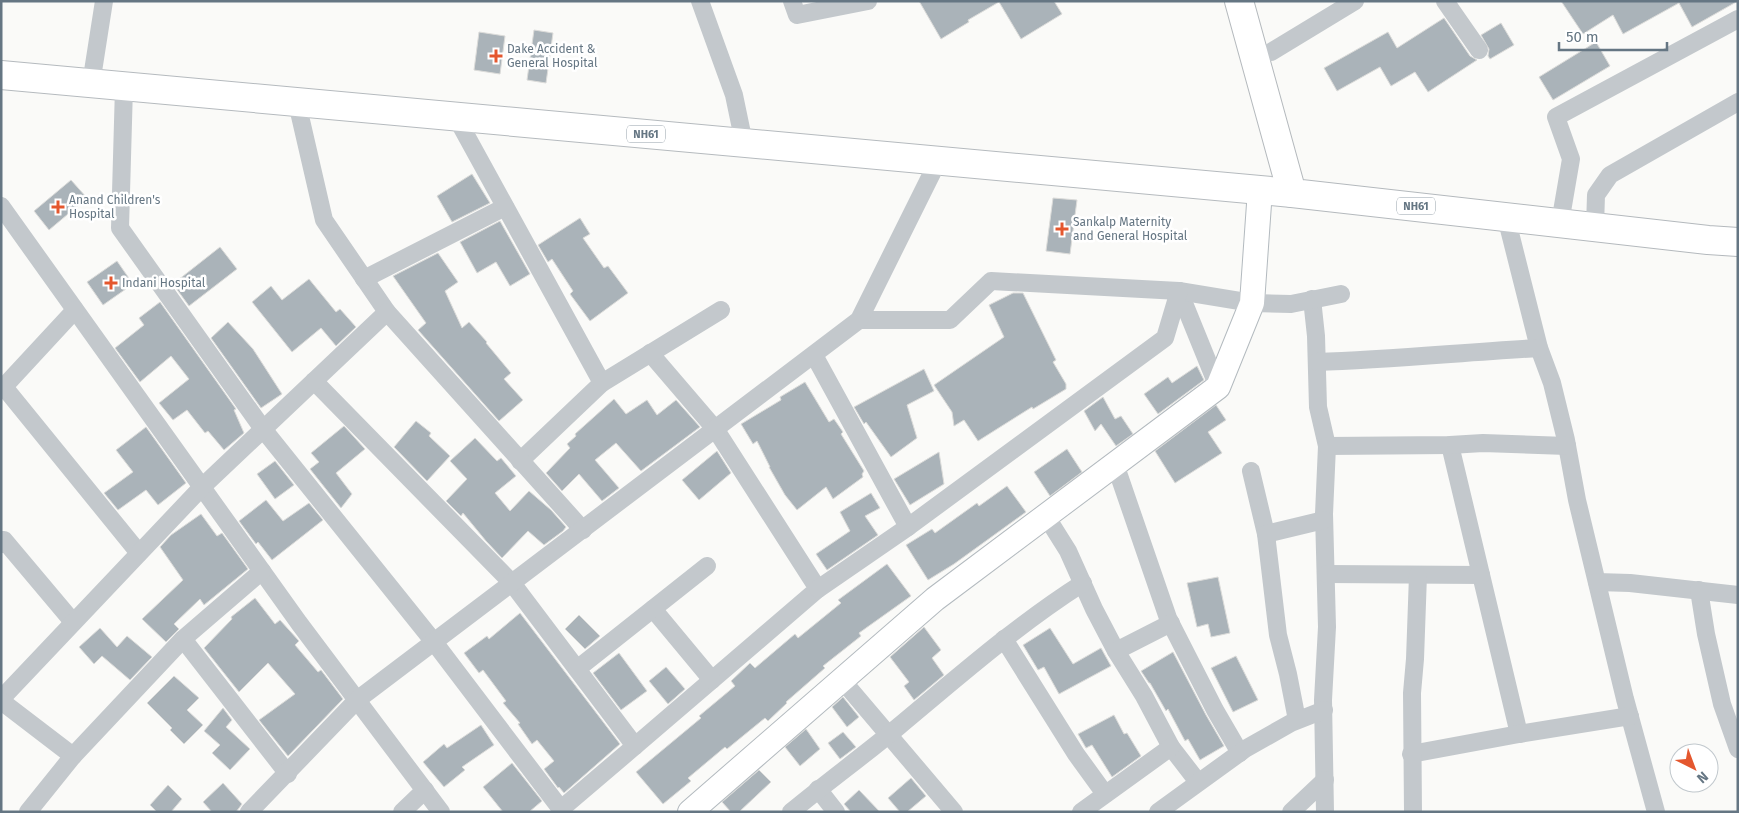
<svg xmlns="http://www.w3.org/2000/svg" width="1739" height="813" font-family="'Fira Sans',sans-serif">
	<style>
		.building { fill: #aab3b9; stroke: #dcdcda }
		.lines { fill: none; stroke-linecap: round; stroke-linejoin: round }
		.secondary-casing { stroke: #b3babf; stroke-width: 26 }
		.primary-casing { stroke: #b5babe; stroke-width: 30 }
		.highway-casing { stroke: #b4b9bd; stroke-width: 30 }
		.street { stroke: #c3c8cc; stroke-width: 18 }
		.secondary { stroke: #fff; stroke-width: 24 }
		.primary { stroke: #fff; stroke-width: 28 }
		.highway { stroke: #fff; stroke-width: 28 }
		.poi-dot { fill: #e4572e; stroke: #fff; stroke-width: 2 }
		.labels { text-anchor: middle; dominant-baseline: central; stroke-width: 5; stroke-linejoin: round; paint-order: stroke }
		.shield { fill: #fff; stroke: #939fa8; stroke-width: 1 }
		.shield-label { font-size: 11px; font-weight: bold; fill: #657683 }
		.poi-label { font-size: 12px; fill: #657683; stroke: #fff; text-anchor: start }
	</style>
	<rect width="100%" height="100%" fill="#fafaf8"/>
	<g class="building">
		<polygon points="919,1 1054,1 1062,14 1021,39 999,2 968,20 969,22 941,39"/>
		<polygon points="1561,1 1738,1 1692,27 1679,3 1623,34 1613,15 1583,34"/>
		<polygon points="1444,18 1470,56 1477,60 1428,92 1415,72 1391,86 1380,67 1337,91 1324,68 1388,32 1397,48"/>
		<polygon points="1501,23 1514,45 1490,59 1488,56 1489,49 1481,35"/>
		<polygon points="534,30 553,33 546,83 527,80"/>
		<polygon points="479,32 505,36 500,74 474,70"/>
		<polygon points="1596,42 1610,66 1553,100 1539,77"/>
		<polygon points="472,174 490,203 452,222 437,196"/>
		<polygon points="71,180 87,198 49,230 34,211"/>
		<polygon points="1053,198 1077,200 1070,254 1046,251"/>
		<polygon points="580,218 590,234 583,238 604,268 608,266 628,293 590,321 570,294 573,291 552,259 548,262 538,245"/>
		<polygon points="500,221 530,274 510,286 496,262 477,273 460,242"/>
		<polygon points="220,247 237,269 189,306 173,284"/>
		<polygon points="438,253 458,282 445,291 462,328 469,322 487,342 486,343 511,373 504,379 523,400 499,421 418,330 426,323 393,276"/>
		<polygon points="117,261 133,284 103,305 87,282"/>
		<polygon points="309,279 336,312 340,309 356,327 336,346 321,328 292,352 252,302 271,286 282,300"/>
		<polygon points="1013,293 1023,293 1056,360 1053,362 1066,384 1066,389 1033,409 1032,407 978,441 964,420 954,426 952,412 934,385 1004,337 989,305"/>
		<polygon points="160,302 236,409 234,410 244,433 224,450 208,431 205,433 187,410 173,420 159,403 189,379 171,356 140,382 115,348 144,325 139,318"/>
		<polygon points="228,322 253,349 282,394 261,408 211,338"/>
		<polygon points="1197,366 1204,380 1158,414 1144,394 1168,377 1172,383"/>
		<polygon points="924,369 934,391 907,405 917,438 891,457 866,422 864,424 854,407"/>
		<polygon points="805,382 829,422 834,419 843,432 841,434 864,471 862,474 863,477 833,499 826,487 797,510 785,495 769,467 770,467 757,441 753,444 741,424 781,400 780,397"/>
		<polygon points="1103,397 1115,419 1121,416 1133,434 1116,446 1101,424 1095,431 1084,411"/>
		<polygon points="614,399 626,414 647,400 657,415 676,400 700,427 641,471 616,443 595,460 619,488 602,501 579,474 562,491 546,473 570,448 567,444 576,436 575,434"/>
		<polygon points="1216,405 1226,420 1208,432 1222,453 1175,483 1155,451"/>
		<polygon points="416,421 431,433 429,436 450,456 427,481 394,447"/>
		<polygon points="344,426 365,449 336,473 352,494 341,508 310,469 319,462 311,453"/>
		<polygon points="146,427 186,483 158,505 146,490 118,510 104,493 133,472 116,450"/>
		<polygon points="475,438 497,461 501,458 516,476 495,493 510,511 529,491 551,510 566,527 563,531 544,545 528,531 502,558 486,541 463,513 461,516 446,501 467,479 450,461"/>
		<polygon points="1067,449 1082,472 1050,496 1034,472"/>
		<polygon points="717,451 731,473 699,500 682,480"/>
		<polygon points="939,452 944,484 910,505 894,479"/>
		<polygon points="275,461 294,485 275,499 257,474"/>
		<polygon points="1007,486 1026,512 954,564 928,580 906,545 932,529 935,533 977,503 979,506"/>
		<polygon points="871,493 880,508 865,516 878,535 827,570 816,554 850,531 840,512"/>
		<polygon points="266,500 283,521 309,503 323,520 272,560 258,542 256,544 239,521"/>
		<polygon points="201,514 217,536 222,533 248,569 204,605 200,599 174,624 179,629 166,642 142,619 183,580 160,547 171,535"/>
		<polygon points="887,564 911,596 859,633 861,636 823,666 825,668 786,702 787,703 768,721 765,718 727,749 725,747 688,778 691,781 663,804 636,772 701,718 699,716 735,686 731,681 750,663 755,668 795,634 798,638 841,603 838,600"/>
		<polygon points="1218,577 1230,633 1211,637 1208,624 1197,627 1187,583"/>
		<polygon points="255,598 275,624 280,620 299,641 295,645 318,672 321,670 343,699 288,756 259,720 295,694 268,663 239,692 204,648 232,619 231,617"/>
		<polygon points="520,613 620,744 564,793 559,787 558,788 544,769 554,761 537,740 532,744 518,724 520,723 503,703 506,701 483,670 479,673 464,653 487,636 489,639"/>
		<polygon points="579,615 600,636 585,649 565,629"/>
		<polygon points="924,627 941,650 932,658 944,675 914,700 904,686 909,682 890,657"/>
		<polygon points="100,628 117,647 127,636 152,657 130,680 102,656 94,664 79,647"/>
		<polygon points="1050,628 1073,664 1101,648 1111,666 1059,694 1044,667 1038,670 1023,645"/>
		<polygon points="1173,652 1206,715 1224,746 1200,760 1188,739 1185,741 1168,709 1166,711 1150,683 1149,683 1141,671"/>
		<polygon points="619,653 647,691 621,710 593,673"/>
		<polygon points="1236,656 1258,700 1233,712 1211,668"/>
		<polygon points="666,667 685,689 668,704 649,681"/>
		<polygon points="174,676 199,698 187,710 203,725 184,744 170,730 172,728 147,703"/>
		<polygon points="843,697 859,717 847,727 832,707"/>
		<polygon points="223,708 232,720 226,727 250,749 230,770 212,753 220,745 204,731"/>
		<polygon points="1114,715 1124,734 1127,733 1141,756 1112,777 1092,745 1086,748 1078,734"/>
		<polygon points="481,725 494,745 462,767 465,770 444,787 423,762 444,744 447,748"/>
		<polygon points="806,729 820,749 800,766 785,747"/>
		<polygon points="843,732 856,747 840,759 828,743"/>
		<polygon points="512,763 542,801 529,812 503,812 483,787"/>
		<polygon points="759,770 771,782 739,812 731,812 722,802"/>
		<polygon points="911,778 926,796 907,812 900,812 888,798"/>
		<polygon points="223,783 242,804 236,812 212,812 203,802"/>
		<polygon points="168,785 182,799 171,812 157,812 150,805"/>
		<polygon points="859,790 880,812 851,812 844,804"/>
	</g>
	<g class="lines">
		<g class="secondary-casing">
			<polyline id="secondary" points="690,812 935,599 1218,387 1252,303 1260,190"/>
		</g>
		<g class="primary-casing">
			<polyline id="primary" points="1,75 1292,193"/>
		</g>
		<g class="highway-casing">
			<polyline id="highway" points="1239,1 1292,193 1708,240 1738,242"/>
		</g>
		<g class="street">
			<polyline points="700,1 734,95 744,143"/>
			<polyline points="792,1 797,15 868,1"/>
			<polyline points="1445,1 1479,50"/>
			<polyline points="1271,52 1355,1"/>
			<polyline points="91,84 104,1"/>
			<polyline points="124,87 120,228 263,429 434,642 563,812"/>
			<polyline points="297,103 324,220 387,312"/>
			<polyline points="456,117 602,383 520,461"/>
			<polyline points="1,206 299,623 441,812"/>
			<polyline points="1506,217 1539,348 1552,383 1566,440 1577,500 1625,699 1656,812"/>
			<polyline points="1560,223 1571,159 1556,117 1738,19"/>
			<polyline points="1595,227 1596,195 1610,175 1738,102"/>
			<polyline points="364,279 505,207"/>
			<polyline points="1179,291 1218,387"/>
			<polyline points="1312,299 1316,336 1318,407 1327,446 1324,514 1327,627 1323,700 1325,812"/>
			<polyline points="859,320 950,320 991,281 1179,291 1252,303 1291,304 1341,294"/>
			<polyline points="814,355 908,527"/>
			<path d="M1317,362C1391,360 1465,352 1539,348"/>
			<polyline points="314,381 512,583 635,746 818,589 716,430 650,353"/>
			<polyline points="602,383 721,310"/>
			<polyline points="4,387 139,553"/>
			<polyline points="1,390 75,310"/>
			<polyline points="1450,445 1519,734"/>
			<polyline points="1327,446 1450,445 1483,443 1567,446"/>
			<polyline points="1115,464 1168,618 1215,710 1240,753"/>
			<polyline points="1251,471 1266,534 1278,635 1288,674 1297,720"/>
			<polyline points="1046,516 1068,551 1094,609 1116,651 1144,696 1171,747 1198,782"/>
			<polyline points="1266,534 1324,520"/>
			<polyline points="1,544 4,540 73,622"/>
			<polyline points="1327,574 1481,575"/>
			<polyline points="1597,582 1630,583 1738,595"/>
			<polyline points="818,589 908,527 1165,338 1179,291"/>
			<polyline points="1699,590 1706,634 1722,704 1738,749"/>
			<polyline points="653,609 712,680"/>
			<polyline points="183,639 288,774"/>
			<polyline points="1004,639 1076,754 1105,794"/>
			<polyline points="1116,651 1171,623"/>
			<polyline points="577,669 707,566"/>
			<polyline points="842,680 954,812"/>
			<polyline points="1,699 202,487 387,312 583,530"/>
			<polyline points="1,701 73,756"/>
			<polyline points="1411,754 1519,734 1630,716"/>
			<polyline points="818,789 836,812"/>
			<polyline points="561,809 635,746"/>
			<polyline points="28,812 73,756 183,639 262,571"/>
			<polyline points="249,812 357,700 859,320 938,161"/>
			<polyline points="402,812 425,790"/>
			<path d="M791,812C826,783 863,756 898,727C958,677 1017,625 1083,583"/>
			<polyline points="1081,812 1171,747"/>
			<polyline points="1158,812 1245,749 1291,723 1324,710"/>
			<polyline points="1291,812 1325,780"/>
			<polyline points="1413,812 1412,693 1415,659 1418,575"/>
		</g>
		<use href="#secondary" class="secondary"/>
		<use href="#primary" class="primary"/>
		<use href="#highway" class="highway"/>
	</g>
	<g class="poi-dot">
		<path d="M493.5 48.5h5v5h5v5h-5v5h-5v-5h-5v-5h5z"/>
		<path d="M55.5 199.5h5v5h5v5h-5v5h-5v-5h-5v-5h5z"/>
		<path d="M1059.5 221.5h5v5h5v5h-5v5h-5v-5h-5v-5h5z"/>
		<path d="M108.5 275.5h5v5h5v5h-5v5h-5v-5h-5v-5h5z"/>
	</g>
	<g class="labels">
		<g class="shield">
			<rect x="627" y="125.5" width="38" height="17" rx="4"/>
			<rect x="1397" y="197.5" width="38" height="17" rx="4"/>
		</g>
		<g class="shield-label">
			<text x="646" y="134">NH61</text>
			<text x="1416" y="206">NH61</text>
		</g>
		<g class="poi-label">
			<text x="507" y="49">Dake Accident &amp;<tspan x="507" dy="14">General Hospital</tspan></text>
			<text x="69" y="200">Anand Children's<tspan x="69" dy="14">Hospital</tspan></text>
			<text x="1073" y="222">Sankalp Maternity<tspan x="1073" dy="14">and General Hospital</tspan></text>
			<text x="122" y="283">Indani Hospital</text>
		</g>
	</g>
	<rect width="1739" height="813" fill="none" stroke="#657683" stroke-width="5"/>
	<g transform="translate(1694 768) rotate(138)"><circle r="24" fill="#ffffff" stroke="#c1c8cd"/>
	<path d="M0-4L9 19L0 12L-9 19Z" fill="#e4572e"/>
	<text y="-8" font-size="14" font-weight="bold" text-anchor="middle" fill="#657683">N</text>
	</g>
	<path d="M1559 42v8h108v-8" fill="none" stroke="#657683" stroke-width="2.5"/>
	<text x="1566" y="42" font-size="15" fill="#657683" stroke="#ffffff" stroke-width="4" paint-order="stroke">50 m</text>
</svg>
